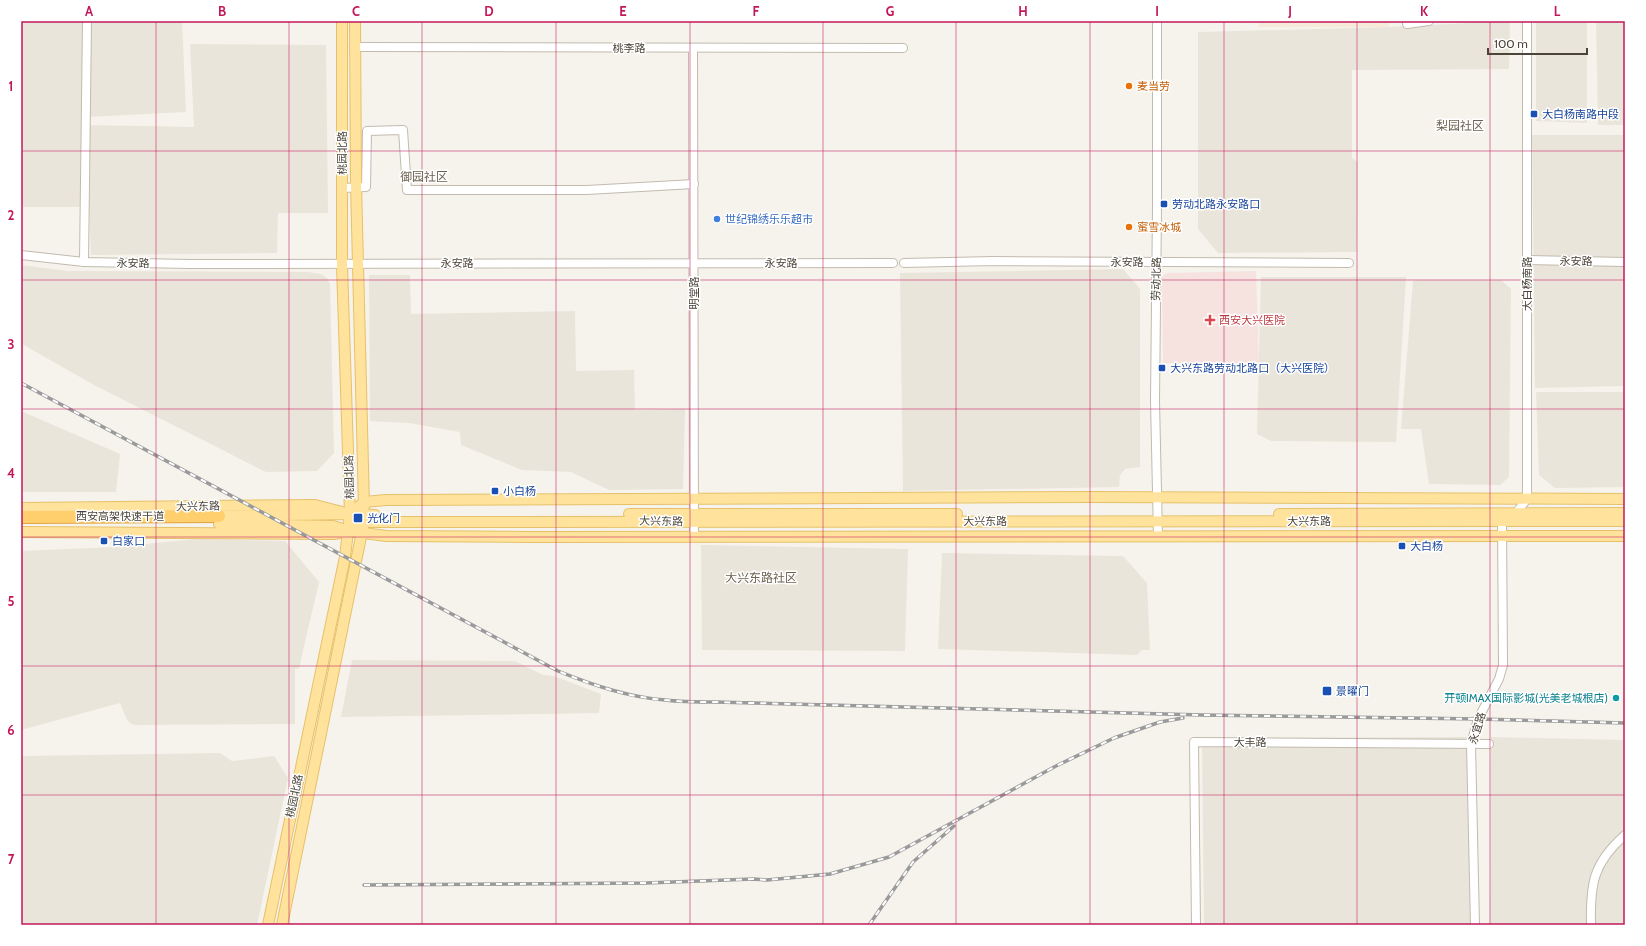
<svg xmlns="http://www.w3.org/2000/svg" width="1646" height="946" font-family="Cabin,'Noto Sans SC',sans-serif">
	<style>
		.residential { fill: #eae5da }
		.commercial { fill: #f7ead8 }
		.medical { fill: #f6e3e0 }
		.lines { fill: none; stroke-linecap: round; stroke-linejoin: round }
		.minor-casing { stroke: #c2bbae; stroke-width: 10 }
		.major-casing { stroke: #e6c16a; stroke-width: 12 }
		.highway-casing { stroke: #e0a43c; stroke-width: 14 }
		.minor { stroke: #fff; stroke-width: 8 }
		.major { stroke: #ffe39c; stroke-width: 10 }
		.highway { stroke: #ffcf6e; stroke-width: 12 }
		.rail-casing { stroke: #9a9a9a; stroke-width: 3.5 }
		.rail { stroke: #fff; stroke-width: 2; stroke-dasharray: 6; stroke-linecap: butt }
		.grid { fill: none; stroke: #c2185b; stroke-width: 1; stroke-opacity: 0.55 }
		.food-dot { fill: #e8710a; stroke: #fff; stroke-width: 1.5 }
		.transit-dot { fill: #1a4fb4; stroke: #fff; stroke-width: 1.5 }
		.shop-dot { fill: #3f7fe0; stroke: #fff; stroke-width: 1.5 }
		.health-dot { fill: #e0444e; stroke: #fff; stroke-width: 1.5 }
		.culture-dot { fill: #0f9aa8; stroke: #fff; stroke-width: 1.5 }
		.labels { text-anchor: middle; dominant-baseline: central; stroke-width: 3; stroke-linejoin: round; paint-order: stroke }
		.street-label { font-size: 11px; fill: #4b4439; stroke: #fff }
		.food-label { font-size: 11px; fill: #c56008; stroke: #fff; text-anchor: start }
		.transit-label { font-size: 11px; fill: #164399; stroke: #fff; text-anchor: start }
		.shop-label { font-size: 11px; fill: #366cbe; stroke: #fff; text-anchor: start }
		.health-label { font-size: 11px; fill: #be3a42; stroke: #fff; text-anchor: start }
		.culture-label { font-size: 11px; fill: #0d838f; stroke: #fff; text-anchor: end }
		.neighbourhood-label { font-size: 12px; fill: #6e6250; stroke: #fff }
		.neatline { fill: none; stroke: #c2185b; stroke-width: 1.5 }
		.grid-label { font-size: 13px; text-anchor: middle; font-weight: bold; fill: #c2185b }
	</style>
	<rect width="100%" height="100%" fill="#f6f3ec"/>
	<g class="residential">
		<polygon points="21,21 85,21 84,207 21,207"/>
		<polygon points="89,21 182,21 186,112 88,117"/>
		<polygon points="1510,21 1509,69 1352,70 1352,158 1358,162 1357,252 1218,253 1198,229 1198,32 1391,27"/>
		<polygon points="1536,21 1587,21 1587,123 1536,121"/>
		<polygon points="1596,21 1625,21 1625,125 1598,125"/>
		<polygon points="190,44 326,45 328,213 278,213 277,253 91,255 86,125 194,127"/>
		<polygon points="1532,135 1625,135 1625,386 1535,388"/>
		<polygon points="21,265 68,271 308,272 321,274 327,278 330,284 334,453 317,471 266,472 94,385 22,344"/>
		<polygon points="1123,269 1140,289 1140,467 1125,469 1120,475 1119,487 903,491 900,273"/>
		<polygon points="369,275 410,275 411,314 575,311 576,371 634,370 635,410 685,409 683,489 609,490 571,472 522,470 461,445 460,432 409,423 370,421"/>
		<polygon points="1261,277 1406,277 1396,442 1271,441 1257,434"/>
		<polygon points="1421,280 1501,280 1511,289 1509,477 1500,485 1429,484 1421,429 1401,429 1413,281"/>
		<polygon points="1536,392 1625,392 1625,487 1555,488 1539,475"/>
		<polygon points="21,411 120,454 116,492 21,492"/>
		<polygon points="196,539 285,541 319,582 299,668 295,669 295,724 137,725 131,724 127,720 120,703 21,730 21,551 115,547"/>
		<polygon points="701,545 908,549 905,651 702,650"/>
		<polygon points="942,553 1123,556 1147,583 1150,650 1142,650 1137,655 938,649"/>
		<polygon points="352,660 515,661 543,675 554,676 601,694 599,713 341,717"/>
		<polygon points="1469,737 1471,925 1204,925 1202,738"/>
		<polygon points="1491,737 1625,740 1625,925 1490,925"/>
		<polygon points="220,753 232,761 274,756 288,778 257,925 21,925 21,756"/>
	</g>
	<rect class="commercial" x="1259" y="21" width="130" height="6"/>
	<polygon class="medical" points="1256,271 1259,363 1163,363 1162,276 1168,273"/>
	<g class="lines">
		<g class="minor-casing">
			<g id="minor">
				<polyline points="1157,21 1157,208 1155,401 1158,536"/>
				<polyline points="1407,24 1429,21"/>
				<polyline points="354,47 903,48"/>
				<polyline points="693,48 694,537"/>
				<polyline points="342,188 366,187 367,131 403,130 407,190 587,190 694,184"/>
				<polyline points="21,255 84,262 190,264 893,263"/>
				<polyline points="1527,260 1625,262"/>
				<polyline points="84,262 87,21"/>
				<polyline points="904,263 993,261 1349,263"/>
				<polyline points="1196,925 1194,742 1489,744"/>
				<polyline points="1475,925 1471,744 1478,719 1499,679 1503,665 1502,521 1516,513 1527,499 1527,21"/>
				<path d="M1591,925C1590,884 1593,863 1625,835"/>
			</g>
		</g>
		<g class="major-casing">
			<g id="major">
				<polyline points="355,21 356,184 364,507"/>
				<polyline points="21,508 315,505 350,514 364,502 386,500 1093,497 1625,499"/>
				<polyline points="629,514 957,514"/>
				<polyline points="1279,514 1625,513"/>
				<polyline points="219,516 350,514 375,515"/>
				<polyline points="219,524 333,526 349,531 364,522 1625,521"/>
				<polyline points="21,532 334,534 349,531 386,536 529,537 1625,536"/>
				<polyline points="268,925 345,557 350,514 342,265 342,21"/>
				<polyline points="282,925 363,527"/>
			</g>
		</g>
		<g class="highway-casing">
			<polyline id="highway" points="21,517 219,516"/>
		</g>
		<use href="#minor" class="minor"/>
		<use href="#major" class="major"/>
		<use href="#highway" class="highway"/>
		<g class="rail-casing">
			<g id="rail">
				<path d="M21,383L558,671C592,685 627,697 665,700C682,702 698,702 715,702L1202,715L1478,719L1625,723"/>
				<polyline points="364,885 646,883 753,879 767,880 830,874 889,857 1056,766 1114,738 1160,722 1183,718"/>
				<polyline points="869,925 913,862 954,826"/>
			</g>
		</g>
		<use href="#rail" class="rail"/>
	</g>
	<path class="grid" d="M156,21V925M289,21V925M422,21V925M556,21V925M690,21V925M823,21V925M956,21V925M1090,21V925M1224,21V925M1357,21V925M1490,21V925M21,151H1625M21,280H1625M21,409H1625M21,537H1625M21,666H1625M21,795H1625"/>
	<g class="food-dot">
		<circle cx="1129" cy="86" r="4"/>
		<circle cx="1129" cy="227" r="4"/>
	</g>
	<g class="transit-dot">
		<rect x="1530" y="110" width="8" height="8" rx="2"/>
		<rect x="1160" y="200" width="8" height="8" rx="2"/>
		<rect x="1158" y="364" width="8" height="8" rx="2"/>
		<rect x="491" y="487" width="8" height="8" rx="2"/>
		<rect x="353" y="513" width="10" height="10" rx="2"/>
		<rect x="100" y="537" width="8" height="8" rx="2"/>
		<rect x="1398" y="542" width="8" height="8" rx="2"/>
		<rect x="1322" y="686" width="10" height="10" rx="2"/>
	</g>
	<circle class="shop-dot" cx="717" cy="219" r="4"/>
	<path class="health-dot" d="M1208 314h4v4h4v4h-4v4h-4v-4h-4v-4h4z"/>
	<circle class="culture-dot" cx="1616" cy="698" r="4"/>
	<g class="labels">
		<g class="street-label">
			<text x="629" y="48">桃李路</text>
			<text transform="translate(342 153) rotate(-90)">桃园北路</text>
			<text transform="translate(1576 261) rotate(1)">永安路</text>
			<text x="1127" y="262">永安路</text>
			<text transform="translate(133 263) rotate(1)">永安路</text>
			<text x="457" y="263">永安路</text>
			<text x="781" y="263">永安路</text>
			<text transform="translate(1156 279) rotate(-89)">劳动北路</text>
			<text transform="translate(1527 284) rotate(-90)">大白杨南路</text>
			<text transform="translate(694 293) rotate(-90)">明堂路</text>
			<text transform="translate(349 477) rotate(-91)">桃园北路</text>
			<text transform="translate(198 506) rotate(-1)">大兴东路</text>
			<text x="120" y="516">西安高架快速干道</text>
			<text transform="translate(661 521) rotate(1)">大兴东路</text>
			<text x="985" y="521">大兴东路</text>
			<text x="1309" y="521">大兴东路</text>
			<text transform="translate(1477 728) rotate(-73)">永宜路</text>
			<text x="1250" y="742">大丰路</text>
			<text transform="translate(294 796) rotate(-78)">桃园北路</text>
		</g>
		<g class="food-label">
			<text x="1137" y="86">麦当劳</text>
			<text x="1137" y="227">蜜雪冰城</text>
		</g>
		<g class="transit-label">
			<text x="1542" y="114">大白杨南路中段</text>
			<text x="1172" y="204">劳动北路永安路口</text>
			<text x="1170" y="368">大兴东路劳动北路口（大兴医院）</text>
			<text x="503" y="491">小白杨</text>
			<text x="367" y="518">光化门</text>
			<text x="112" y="541">白家口</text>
			<text x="1410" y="546">大白杨</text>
			<text x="1336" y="691">景曜门</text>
		</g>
		<g class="shop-label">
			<text x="725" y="219">世纪锦绣乐乐超市</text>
		</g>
		<g class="health-label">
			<text x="1219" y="320">西安大兴医院</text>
		</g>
		<g class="culture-label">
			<text x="1608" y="698">开顿IMAX国际影城(光美老城根店)</text>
		</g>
		<g class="neighbourhood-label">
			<text x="1460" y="125">梨园社区</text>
			<text x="424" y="176">御园社区</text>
			<text x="761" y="577">大兴东路社区</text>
		</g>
	</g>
	<rect width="1646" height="946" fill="none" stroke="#ffffff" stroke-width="44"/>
	<path d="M1488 48v6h99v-6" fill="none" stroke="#4b4439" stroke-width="2"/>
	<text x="1494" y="48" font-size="12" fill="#4b4439" stroke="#ffffff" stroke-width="3" paint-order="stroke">100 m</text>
	<rect x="22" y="22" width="1602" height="902" class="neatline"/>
	<g class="grid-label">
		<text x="89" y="16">A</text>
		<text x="222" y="16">B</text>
		<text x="356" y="16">C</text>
		<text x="489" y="16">D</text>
		<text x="623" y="16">E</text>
		<text x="756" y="16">F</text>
		<text x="890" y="16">G</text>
		<text x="1023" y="16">H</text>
		<text x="1157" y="16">I</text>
		<text x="1290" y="16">J</text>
		<text x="1424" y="16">K</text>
		<text x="1557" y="16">L</text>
		<text x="11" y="91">1</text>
		<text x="11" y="220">2</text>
		<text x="11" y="349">3</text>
		<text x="11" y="478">4</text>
		<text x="11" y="606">5</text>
		<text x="11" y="735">6</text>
		<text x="11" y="864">7</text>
	</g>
</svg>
